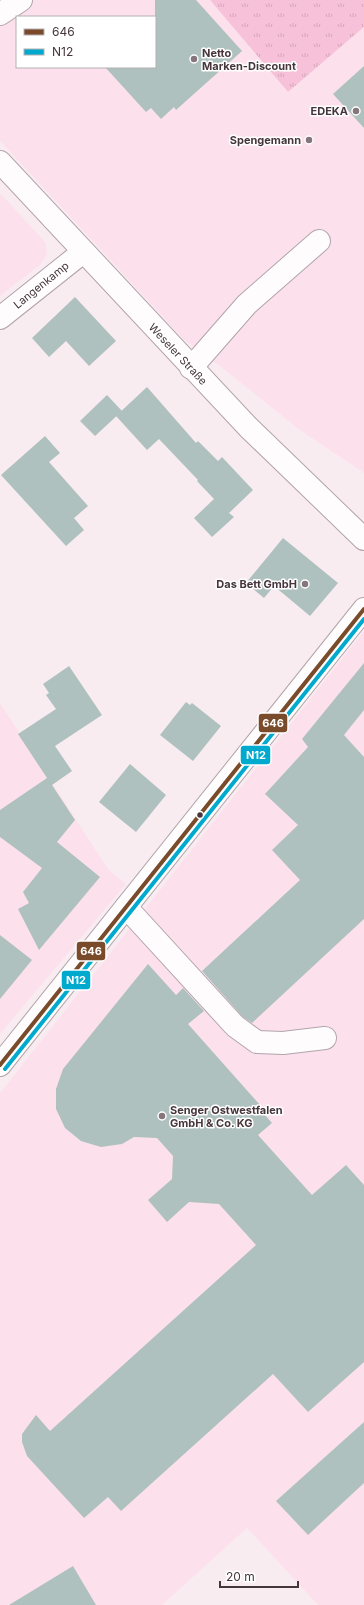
<svg xmlns="http://www.w3.org/2000/svg" width="364" height="1605" font-family="Inter,sans-serif">
	<style>
		.built { fill: #fce1ec; fill-rule: evenodd }
		.grass { fill: url(#grass-tufts) }
		.building { fill: #aec1be }
		.lines { fill: none; stroke-linecap: round; stroke-linejoin: round }
		.minor-casing { stroke: #b1a4aa; stroke-width: 24 }
		.major-casing { stroke: #b1a4aa; stroke-width: 24 }
		.minor { stroke: #fefcfd; stroke-width: 22 }
		.major { stroke: #fefcfd; stroke-width: 22 }
		.bus-1-casing { stroke: #fff; stroke-width: 7 }
		.bus-2-casing { stroke: #fff; stroke-width: 7 }
		.bus-1 { stroke: #7a4b2a; stroke-width: 4 }
		.bus-2 { stroke: #00a9ce; stroke-width: 4 }
		.poi-dot { fill: #85767b; stroke: #fff; stroke-width: 1.5 }
		.bus-dot { fill: #46363c; stroke: #fff; stroke-width: 1.5 }
		.labels { text-anchor: middle; dominant-baseline: central; stroke-width: 3; stroke-linejoin: round; paint-order: stroke }
		.poi-label { font-size: 11px; font-weight: bold; fill: #46363c; stroke: #fff; text-anchor: end }
		.street-label { font-size: 11px; fill: #46363c; stroke: #fff }
		.line-badge { stroke: #fff; stroke-width: 1.5 }
		.badge-label { font-size: 11px; text-anchor: middle; font-weight: bold; fill: #fff }
	</style>
	<defs>
		<pattern id="grass-tufts" width="24" height="20" patternUnits="userSpaceOnUse"><rect width="24" height="20" fill="#f7c2d9"/><path d="M3 7l-1-3M5 7V3M7 7l1-3M15 17l-1-3M17 17v-4M19 17l1-3" fill="none" stroke="#d5a7bb"/></pattern>
	</defs>
	<rect width="100%" height="100%" fill="#f9ecf1"/>
	<g class="built">
		<path d="M0,0H210L288,92L364,27V473L301,431L221,367L184,340L0,141ZM17,17H155V67H17Z"/>
		<polygon points="0,193 46,243 47,254 41,264 0,296"/>
		<polygon points="364,631 364,1605 318,1605 247,1528 162,1605 0,1605 0,1093"/>
		<polygon points="0,703 108,869 126,884 0,1034"/>
	</g>
	<polygon class="grass" points="210,0 364,0 364,27 288,92"/>
	<g class="building">
		<polygon points="155,0 196,0 242,51 176,110 174,107 161,119 151,108 146,112 105,67 155,67"/>
		<polygon points="364,66 364,128 333,94"/>
		<polygon points="75,297 116,341 89,366 66,341 49,357 32,338"/>
		<polygon points="147,387 196,443 198,441 218,461 222,457 253,490 229,513 234,517 212,537 194,518 214,499 197,481 198,480 159,439 147,450 116,416"/>
		<polygon points="107,395 122,411 95,436 80,421"/>
		<polygon points="45,436 60,453 49,462 88,506 74,518 84,530 66,546 1,475"/>
		<polygon points="283,538 338,583 310,616 274,586 264,598 246,583"/>
		<polygon points="364,663 364,710 344,735 364,757 364,919 252,1023 243,1017 202,971 300,880 272,850 298,825 265,794 308,747 302,739"/>
		<polygon points="69,666 102,715 55,746 72,771 52,785 75,820 57,842 100,877 39,950 18,909 29,903 23,892 42,868 0,837 0,810 47,778 18,734 56,709 46,695 49,693 43,684"/>
		<polygon points="186,702 190,705 192,703 221,726 193,761 160,735"/>
		<polygon points="130,764 166,795 136,832 99,802"/>
		<polygon points="0,935 32,960 0,999"/>
		<polygon points="148,964 176,995 183,988 204,1011 188,1024 260,1105 258,1107 272,1123 258,1135 312,1195 346,1165 364,1185 364,1362 308,1412 273,1374 121,1511 108,1497 84,1518 27,1456 22,1442 22,1434 36,1415 50,1431 256,1245 219,1204 189,1202 167,1222 148,1200 172,1179 173,1156 157,1138 134,1137 122,1144 101,1147 81,1141 65,1128 56,1109 56,1089 63,1069"/>
		<polygon points="364,1422 364,1483 308,1535 276,1501"/>
		<polygon points="73,1566 96,1605 9,1605"/>
	</g>
	<g class="lines">
		<g class="minor-casing">
			<g id="minor">
				<polyline points="0,14 21,0"/>
				<polyline points="0,162 249,428 364,539"/>
				<polyline points="0,318 83,252"/>
				<polyline points="191,368 247,304 319,241"/>
				<polyline points="126,907 235,1026 257,1042 283,1043 325,1038"/>
			</g>
		</g>
		<g class="major-casing">
			<polyline id="major" points="0,1065 364,609"/>
		</g>
		<use href="#minor" class="minor"/>
		<use href="#major" class="major"/>
		<g class="bus-1-casing">
			<polyline id="bus-1" points="0,1065 364,609"/>
		</g>
		<g class="bus-2-casing">
			<polyline id="bus-2" points="5,1069 364,619"/>
		</g>
		<use href="#bus-1" class="bus-1"/>
		<use href="#bus-2" class="bus-2"/>
	</g>
	<g class="poi-dot">
		<circle cx="194" cy="59" r="4"/>
		<circle cx="356" cy="111" r="4"/>
		<circle cx="309" cy="140" r="4"/>
		<circle cx="305" cy="584" r="4"/>
		<circle cx="162" cy="1116" r="4"/>
	</g>
	<circle class="bus-dot" cx="200" cy="815" r="3.5"/>
	<g class="labels">
		<g class="poi-label">
			<text x="202" y="53" text-anchor="start">Netto<tspan x="202" dy="13">Marken-Discount</tspan></text>
			<text x="348" y="111">EDEKA</text>
			<text x="301" y="140">Spengemann</text>
			<text x="297" y="584">Das Bett GmbH</text>
			<text x="170" y="1110" text-anchor="start">Senger Ostwestfalen<tspan x="170" dy="13">GmbH &amp; Co. KG</tspan></text>
		</g>
		<g class="street-label">
			<text transform="translate(41 285) rotate(-39)">Langenkamp</text>
			<text transform="translate(178 354) rotate(47)">Weseler Straße</text>
		</g>
	</g>
	<g class="line-badge">
		<rect x="258" y="713" width="30" height="20" rx="4" fill="#7a4b2a"/>
		<rect x="240" y="745" width="31" height="20" rx="4" fill="#00a9ce"/>
		<rect x="76" y="941" width="30" height="20" rx="4" fill="#7a4b2a"/>
		<rect x="61" y="970" width="30" height="20" rx="4" fill="#00a9ce"/>
	</g>
	<g class="badge-label">
		<text x="273" y="727">646</text>
		<text x="256" y="759">N12</text>
		<text x="91" y="955">646</text>
		<text x="76" y="984">N12</text>
	</g>
	<rect x="16" y="16" width="140" height="52" fill="#ffffff" stroke="#b5afb1"/>
	<rect x="24" y="29" width="20" height="6" fill="#7a4b2a" stroke="#b5afb1"/>
	<text x="52" y="36" font-size="12" fill="#46363c">646</text>
	<rect x="24" y="49" width="20" height="6" fill="#00a9ce" stroke="#b5afb1"/>
	<text x="52" y="56" font-size="12" fill="#46363c">N12</text>
	<path d="M220 1581v6h78v-6" fill="none" stroke="#46363c" stroke-width="2"/>
	<text x="226" y="1581" font-size="12" fill="#46363c" stroke="#ffffff" stroke-width="3" paint-order="stroke">20 m</text>
</svg>
